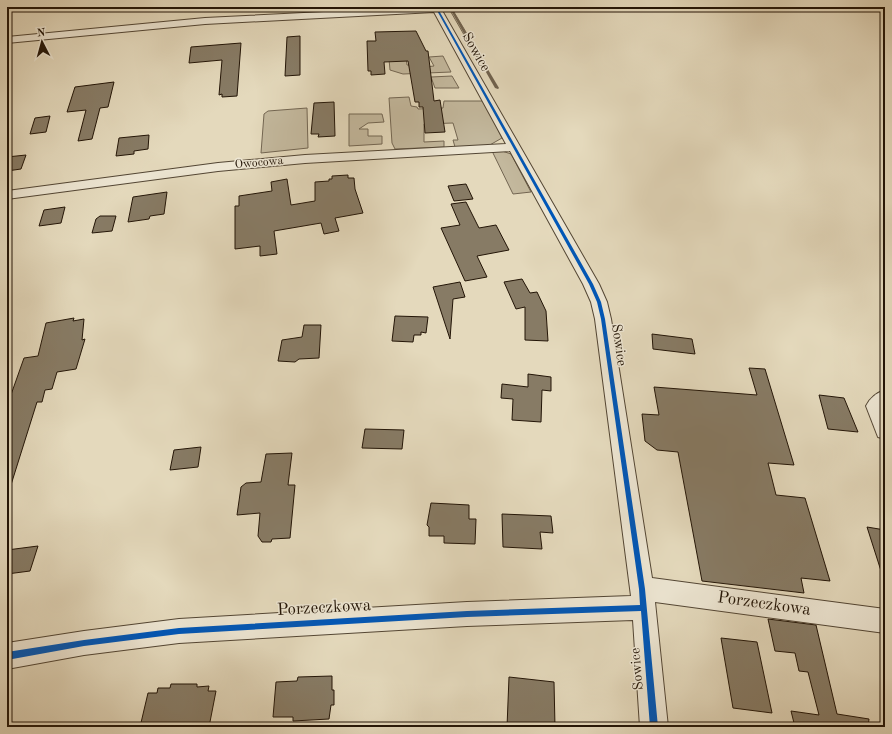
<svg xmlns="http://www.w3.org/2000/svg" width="892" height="734" font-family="'Old Standard TT',serif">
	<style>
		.green { fill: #c3b89d; stroke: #736652 }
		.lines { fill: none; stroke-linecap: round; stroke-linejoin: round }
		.stream { fill: #6f624e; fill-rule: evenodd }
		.building { fill: #877b65; stroke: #231507 }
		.street-casing { stroke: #534634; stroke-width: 2 }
		.street { fill: #ede6d3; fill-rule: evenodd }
		.cycleway-casing { stroke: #ede6d3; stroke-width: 3 }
		.cycleway { fill: #0057b8; fill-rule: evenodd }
		.labels { text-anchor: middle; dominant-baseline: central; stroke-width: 3; stroke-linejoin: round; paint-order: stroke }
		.far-street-label { font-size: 12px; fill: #231507; stroke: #ede6d3 }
		.street-label { font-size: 14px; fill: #231507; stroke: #ede6d3 }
		.near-street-label { font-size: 17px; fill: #231507; stroke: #ede6d3 }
	</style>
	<rect width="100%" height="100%" fill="#e4d9bc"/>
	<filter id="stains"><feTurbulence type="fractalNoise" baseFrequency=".005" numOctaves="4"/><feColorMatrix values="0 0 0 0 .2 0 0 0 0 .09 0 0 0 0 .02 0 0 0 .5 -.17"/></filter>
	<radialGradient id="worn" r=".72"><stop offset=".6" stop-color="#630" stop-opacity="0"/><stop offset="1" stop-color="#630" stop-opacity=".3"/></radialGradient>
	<g class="green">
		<polygon points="448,7 451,7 482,59 478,59"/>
		<polygon points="443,56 451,72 403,74 390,70 389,59 406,58 407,65 414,65 415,68 434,66 429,57"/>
		<polygon points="452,76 459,88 435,88 431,77"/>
		<polygon points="409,97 411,106 417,107 418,109 443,108 444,101 484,101 502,138 488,146 455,147 453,140 458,140 453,123 424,124 424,142 444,141 444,147 395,149 392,143 389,98"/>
		<polygon points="307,108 308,148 261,153 264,114 268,111"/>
		<polygon points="349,114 382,114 384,122 368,123 359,129 368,129 368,136 382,136 382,144 349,146"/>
		<polygon points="492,151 502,151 511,154 531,192 513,194"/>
	</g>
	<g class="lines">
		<polygon class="stream" points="449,7 451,7 499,88 498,89 495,88"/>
	</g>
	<g class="building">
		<polygon points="416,31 426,51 428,51 434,101 440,100 445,132 425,133 423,107 419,107 419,102 415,102 408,61 384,62 385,74 371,75 371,71 368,71 367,41 376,41 375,32"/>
		<polygon points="300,36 300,75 285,76 287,37"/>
		<polygon points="241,43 237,96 222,97 222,94 219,95 222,60 189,63 191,47"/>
		<polygon points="114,82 108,107 100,108 92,139 78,141 86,110 67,112 75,87"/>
		<polygon points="334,102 335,136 318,137 319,134 311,134 314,103"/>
		<polygon points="50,116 46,132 30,134 35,118"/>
		<polygon points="149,135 148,149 134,151 134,154 116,156 119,138"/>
		<polygon points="26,155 21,169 7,171 7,157"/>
		<polygon points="348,175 348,178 354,178 355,189 363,213 335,218 339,231 324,234 321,223 274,231 277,254 260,256 260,246 235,249 235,206 239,206 239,196 272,191 271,182 287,179 291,205 315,201 315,182 329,181 329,179 332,179 332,176"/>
		<polygon points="466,184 473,199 454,201 448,186"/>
		<polygon points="167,192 164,214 150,216 149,219 128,222 133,197"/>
		<polygon points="466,202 479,228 496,225 509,250 477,256 487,277 465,281 441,228 460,225 451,204"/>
		<polygon points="65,207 61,223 39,226 44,210"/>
		<polygon points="100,216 116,216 112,231 92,233 96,219"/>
		<polygon points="522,279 530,293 537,292 546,311 548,341 525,340 525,307 516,309 504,282"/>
		<polygon points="460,282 465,297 453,299 450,339 433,287"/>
		<polygon points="395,316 428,317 426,333 421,332 421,335 414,335 413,342 392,341"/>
		<polygon points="74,318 73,321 84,319 82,340 85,339 76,369 57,372 52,389 45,390 42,402 37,402 10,488 7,488 7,406 24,358 38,356 46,323"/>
		<polygon points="304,325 321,325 319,358 299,359 295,362 278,361 282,340 302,337"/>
		<polygon points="652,334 692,339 695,354 653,349"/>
		<polygon points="749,368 765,369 794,465 768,463 776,495 805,498 830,581 801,578 804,593 702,581 678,452 657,450 645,441 642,414 659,415 654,387 757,395"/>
		<polygon points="528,374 551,377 551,391 542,390 541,422 512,420 513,399 501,398 502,384 528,387"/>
		<polygon points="819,395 844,398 858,432 828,429"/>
		<polygon points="365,429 404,430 402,449 362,448"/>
		<polygon points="201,447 198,467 170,470 174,450"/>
		<polygon points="292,453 288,485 295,485 290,538 272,539 271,542 262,542 258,536 260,513 237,515 241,487 246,483 261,482 266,454"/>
		<polygon points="431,503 469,505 469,519 476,519 475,544 444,543 444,536 429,536 429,527 427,525"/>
		<polygon points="502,514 551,516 553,533 540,532 542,549 503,547"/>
		<polygon points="867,527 885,530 885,573 882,574"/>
		<polygon points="38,546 30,571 7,574 7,550"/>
		<polygon points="768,619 816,625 837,714 869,719 868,727 795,727 791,711 819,715 808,672 799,671 795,653 775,651"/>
		<polygon points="721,638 757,642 772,713 733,708"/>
		<polygon points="332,676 332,690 334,690 334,705 331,705 329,719 293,721 293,717 273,717 276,682 297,681 298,677"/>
		<polygon points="509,677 554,682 555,727 507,727"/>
		<polygon points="171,684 197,684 197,687 209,686 208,691 216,691 209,727 140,727 148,693 157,693 158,688 170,688"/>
	</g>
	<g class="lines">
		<g class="street-casing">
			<g id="street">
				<polygon points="423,7 440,7 599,284 607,302 611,319 652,578 885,609 885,633 655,602 668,727 640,727 633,620 467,626 179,643 84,655 7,669 7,643 84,631 179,619 467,602 631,596 595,319 591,302 583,284 510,151 305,163 218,171 7,199 7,191 218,163 305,155 506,144 434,12 205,24 7,43 7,37 205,18"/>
				<path d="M885,390V439L878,437L866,406C870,398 876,393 885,390Z"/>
			</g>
		</g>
		<use href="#street" class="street"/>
		<g class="cycleway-casing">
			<polygon id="cycleway" points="435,7 437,7 593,284 601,302 605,319 645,589 658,727 650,727 641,611 467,617 179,634 84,646 7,660 7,652 84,640 179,628 467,611 640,605 639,589 601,319 597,302 589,284"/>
		</g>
		<use href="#cycleway" class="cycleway"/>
	</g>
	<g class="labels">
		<g class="far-street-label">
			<text transform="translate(259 163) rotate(-5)">Owocowa</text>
		</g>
		<g class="street-label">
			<text transform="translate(476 52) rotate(60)">Sowice</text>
			<text transform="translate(619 345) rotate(82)">Sowice</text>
			<text transform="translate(637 669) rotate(-95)">Sowice</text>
		</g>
		<g class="near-street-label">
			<text transform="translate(764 604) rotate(8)">Porzeczkowa</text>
			<text transform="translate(324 608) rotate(-3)">Porzeczkowa</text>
		</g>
	</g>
	<rect width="892" height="734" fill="none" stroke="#e4d9bc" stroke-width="24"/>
	<rect x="8" y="8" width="876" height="718" fill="none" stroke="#231507" stroke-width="2"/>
	<rect x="12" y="12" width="868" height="710" fill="none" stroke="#231507"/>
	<g transform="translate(42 42) rotate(354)" stroke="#ede6d3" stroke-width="3" paint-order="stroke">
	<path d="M0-3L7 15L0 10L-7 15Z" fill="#231507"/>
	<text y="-6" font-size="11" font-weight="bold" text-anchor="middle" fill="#231507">N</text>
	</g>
	<rect width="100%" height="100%" filter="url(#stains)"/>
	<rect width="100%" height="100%" fill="url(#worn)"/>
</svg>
